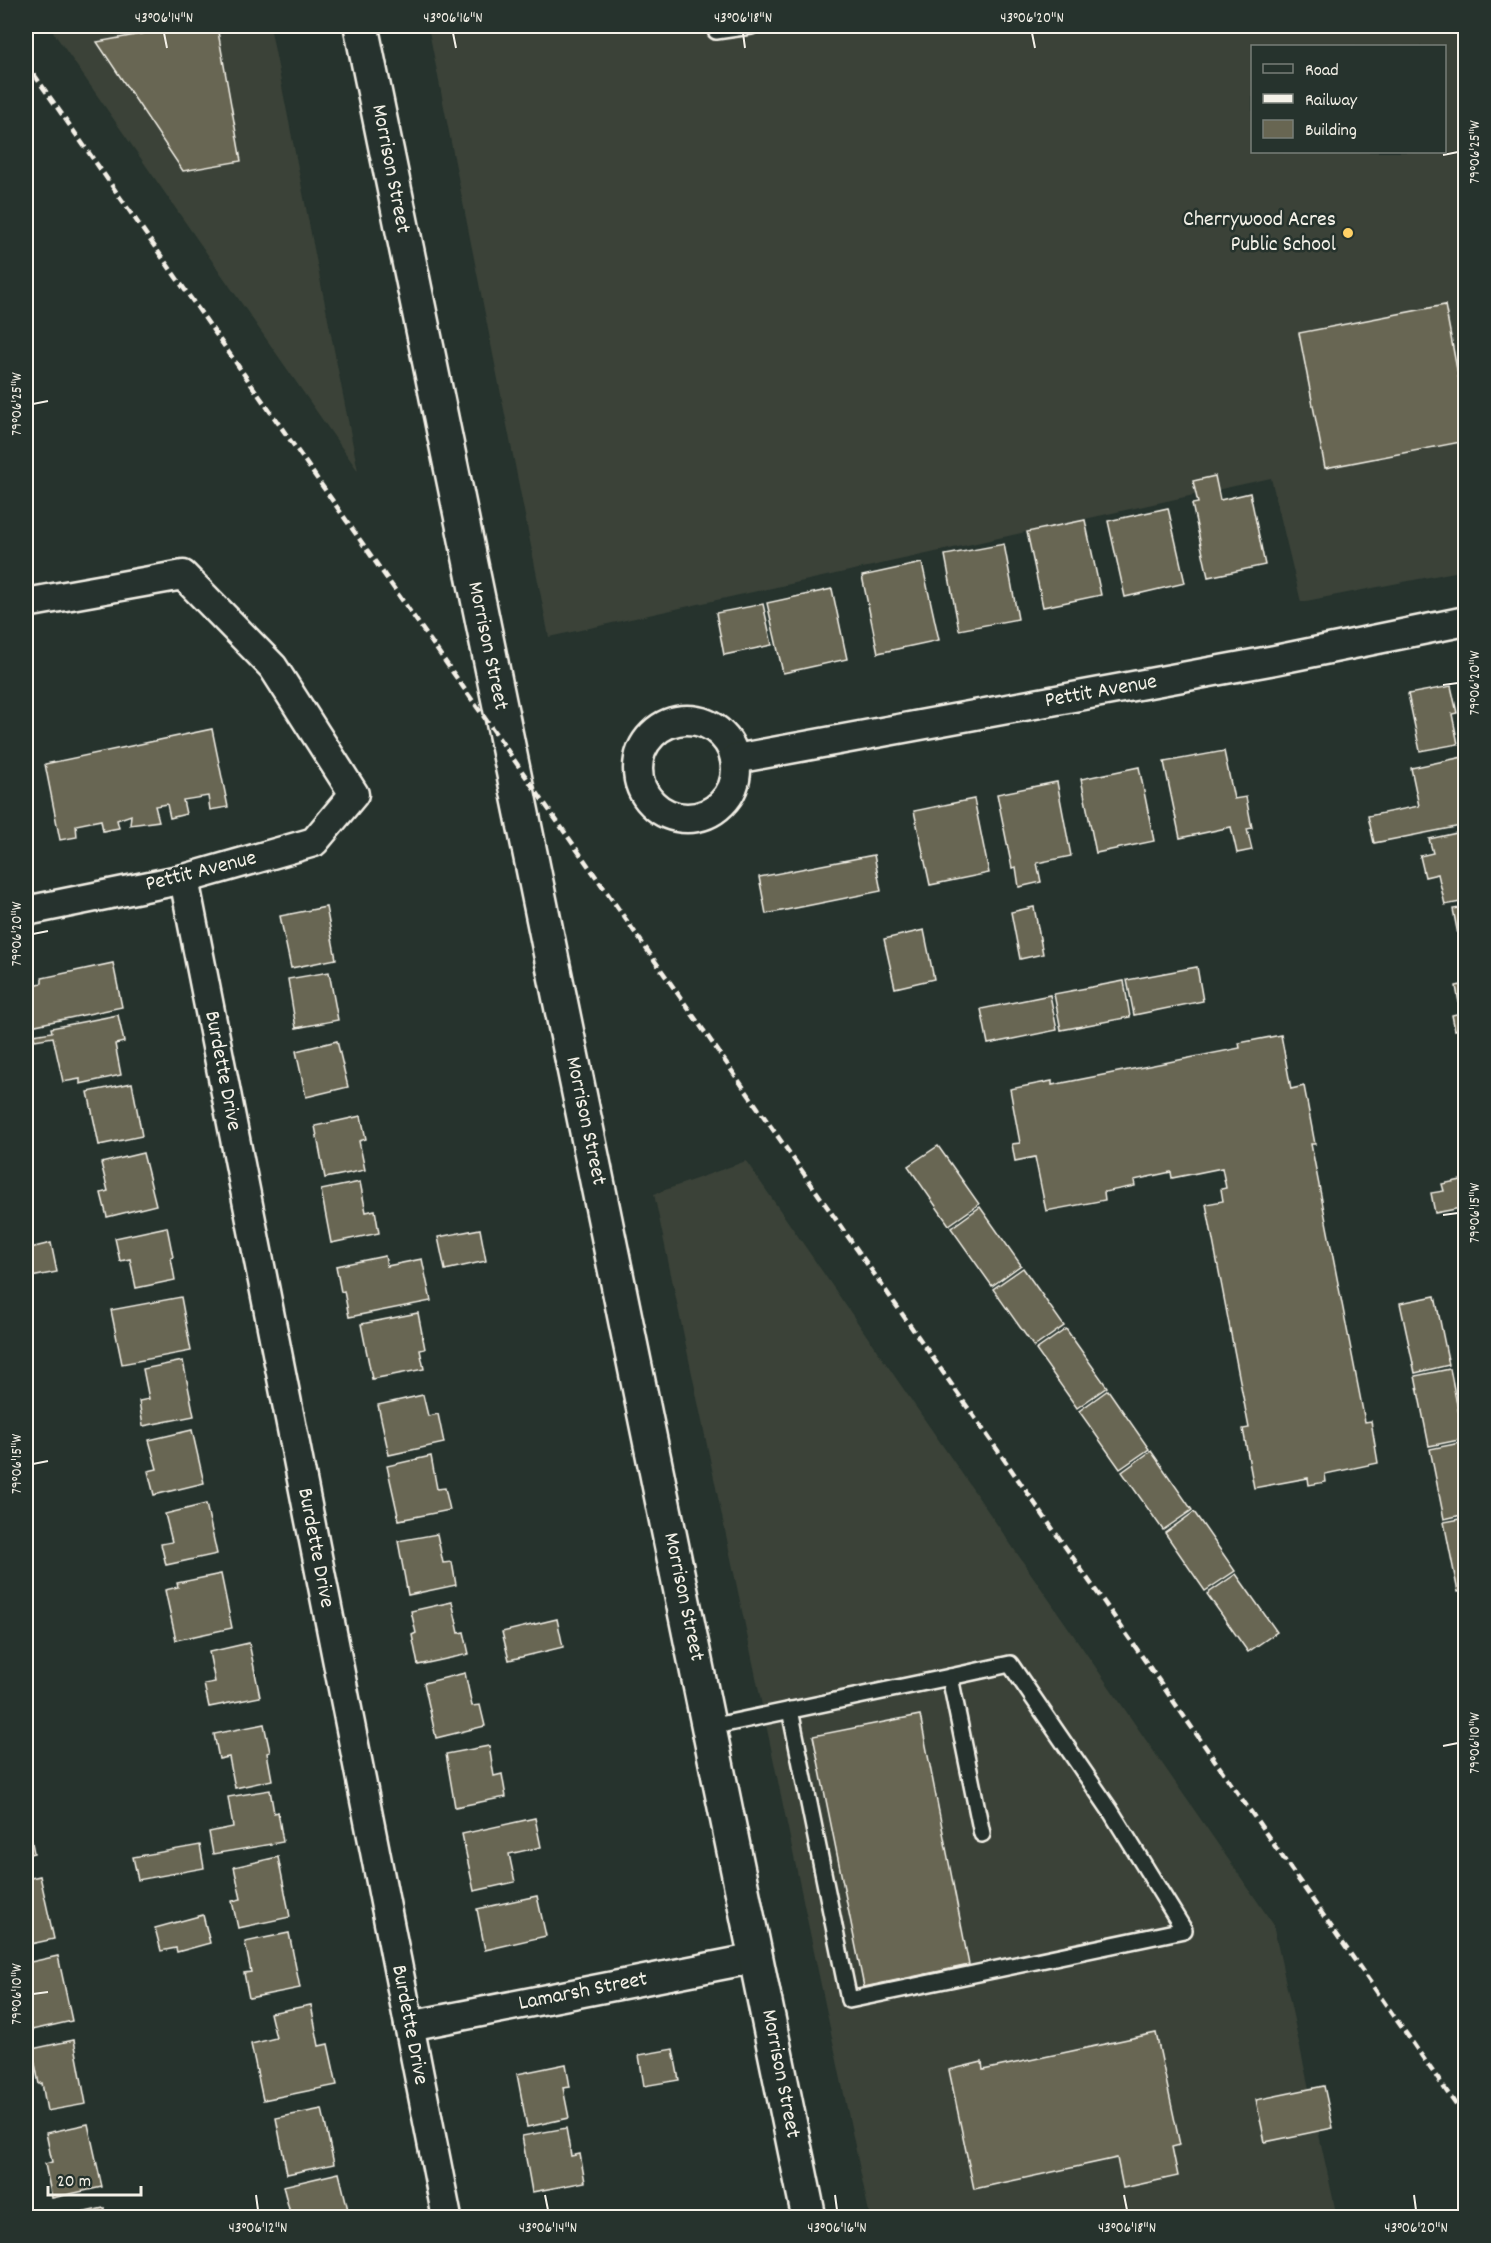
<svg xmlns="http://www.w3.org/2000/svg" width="1491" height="2243" font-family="Dekko,sans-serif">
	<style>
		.built { fill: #3a4238; fill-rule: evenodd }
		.building { fill: #686652; stroke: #f4f1e8; stroke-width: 1.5 }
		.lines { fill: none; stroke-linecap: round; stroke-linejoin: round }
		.lane-casing { stroke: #f4f1e8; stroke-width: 20 }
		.street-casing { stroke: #f4f1e8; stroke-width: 33 }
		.secondary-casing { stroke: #f4f1e8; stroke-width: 38 }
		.lane { stroke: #26332d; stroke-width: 15 }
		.street { stroke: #26332d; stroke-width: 28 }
		.secondary { stroke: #26332d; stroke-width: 33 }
		.rail { stroke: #f4f1e8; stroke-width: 4.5; stroke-dasharray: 9 4.5; stroke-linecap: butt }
		.ticks { fill: none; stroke: #f4f1e8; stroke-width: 2 }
		.poi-dot { fill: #ffd166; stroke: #26332d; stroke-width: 2 }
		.labels { text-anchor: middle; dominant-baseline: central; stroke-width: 5; stroke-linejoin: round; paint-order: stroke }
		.street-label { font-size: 22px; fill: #f4f1e8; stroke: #26332d }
		.poi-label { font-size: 22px; fill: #f4f1e8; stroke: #26332d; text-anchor: end }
		.neatline { fill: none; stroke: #f4f1e8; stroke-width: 2 }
		.ticks-label { font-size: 15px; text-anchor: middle; fill: #f4f1e8 }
	</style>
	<rect width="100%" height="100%" fill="#26332d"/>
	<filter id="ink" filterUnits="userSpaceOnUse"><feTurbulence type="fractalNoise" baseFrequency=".0167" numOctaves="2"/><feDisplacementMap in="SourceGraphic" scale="12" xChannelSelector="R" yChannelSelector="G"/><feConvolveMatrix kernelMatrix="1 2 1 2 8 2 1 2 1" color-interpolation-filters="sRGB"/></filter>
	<g filter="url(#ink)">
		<g class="built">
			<polygon points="49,26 270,26 358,471"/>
			<path d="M428,26H1465V570L1301,602L1271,478L549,637ZM1252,46H1444V152H1252Z"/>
			<polygon points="746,1161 1273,1924 1337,2217 870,2217 654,1194"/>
		</g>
		<g class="building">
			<polygon points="185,26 217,26 241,161 183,171 97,42"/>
			<polygon points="1445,305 1461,391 1466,391 1466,441 1325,468 1299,333"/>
			<polygon points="1215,476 1220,500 1250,493 1265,565 1208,577 1192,504 1198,503 1193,481"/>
			<polygon points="1168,508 1185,583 1125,597 1108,521"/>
			<polygon points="1085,520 1101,595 1043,607 1027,532"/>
			<polygon points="1004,544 1018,619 959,630 945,555"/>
			<polygon points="922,563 939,640 878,653 862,576"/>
			<polygon points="832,589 847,659 783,673 767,603"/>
			<polygon points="763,604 772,645 724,655 716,613"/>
			<polygon points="1451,686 1457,713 1452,714 1458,744 1420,751 1408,694"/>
			<polygon points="212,729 228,807 210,810 208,796 183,800 186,814 170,818 167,804 155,806 159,821 130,825 131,815 117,820 119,828 103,831 101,820 76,825 77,837 60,840 45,764"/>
			<polygon points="1224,751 1234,799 1246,797 1252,828 1247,829 1252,850 1237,853 1231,827 1180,838 1164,762"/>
			<polygon points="1463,757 1466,767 1466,825 1374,843 1368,816 1419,806 1411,768"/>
			<polygon points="1139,767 1154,841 1096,853 1081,779"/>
			<polygon points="1057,782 1071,856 1037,863 1041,882 1019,887 1016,867 1012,868 997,794"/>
			<polygon points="974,799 989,873 930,885 914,811"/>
			<polygon points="1466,831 1466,901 1445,905 1438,874 1425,877 1420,856 1433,853 1429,839"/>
			<polygon points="874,855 881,891 766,914 759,877"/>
			<polygon points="326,907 336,959 291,968 280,916"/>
			<polygon points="1034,907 1043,954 1020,959 1011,912"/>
			<polygon points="1466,907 1466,964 1464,965 1453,909"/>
			<polygon points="924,930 934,979 895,988 884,939"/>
			<polygon points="113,963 122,1007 26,1027 26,987 42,983 42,978"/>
			<polygon points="1197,967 1203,1001 1134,1015 1127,980"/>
			<polygon points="329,972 338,1020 296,1028 288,979"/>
			<polygon points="1124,981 1130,1017 1061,1030 1054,994"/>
			<polygon points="1466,984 1466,1030 1465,1028 1455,1030 1452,1015 1461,1013 1456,986"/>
			<polygon points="1050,995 1057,1030 988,1044 981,1009"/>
			<polygon points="118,1015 124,1042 115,1044 121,1075 80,1084 80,1079 63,1082 53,1037 35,1040 33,1035 52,1032 51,1028"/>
			<polygon points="1281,1035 1291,1089 1304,1086 1315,1144 1311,1144 1365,1422 1371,1421 1378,1463 1325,1474 1326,1482 1309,1485 1308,1478 1254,1488 1243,1429 1249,1428 1206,1204 1223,1201 1221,1189 1226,1188 1222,1168 1172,1178 1171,1172 1134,1180 1135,1186 1104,1192 1105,1200 1046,1211 1035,1157 1015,1161 1012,1144 1020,1143 1010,1089 1052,1081 1052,1085 1240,1048 1239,1043"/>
			<polygon points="337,1041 348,1087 306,1097 296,1051"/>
			<polygon points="132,1083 142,1136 99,1145 88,1092"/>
			<polygon points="361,1116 366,1139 359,1141 365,1170 325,1178 315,1126"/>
			<polygon points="938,1146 979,1204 949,1225 908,1166"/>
			<polygon points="143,1153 156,1205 107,1217 101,1193 108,1191 101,1163"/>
			<polygon points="1466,1179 1466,1207 1435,1213 1431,1193 1444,1191 1442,1184"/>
			<polygon points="360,1182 366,1212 375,1210 379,1233 331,1243 321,1190"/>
			<polygon points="980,1207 1021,1265 992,1286 951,1228"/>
			<polygon points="167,1227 173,1257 171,1258 175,1280 136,1288 130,1259 120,1261 115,1238"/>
			<polygon points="480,1229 486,1261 445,1270 438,1237"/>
			<polygon points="51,1243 57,1272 26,1278 26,1249"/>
			<polygon points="385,1256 387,1266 422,1259 431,1301 349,1317 344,1291 341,1292 336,1266"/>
			<polygon points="1023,1268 1064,1326 1034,1347 993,1289"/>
			<polygon points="1435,1296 1449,1365 1415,1373 1400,1303"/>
			<polygon points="181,1297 191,1351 122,1364 111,1310"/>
			<polygon points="418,1313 425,1349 420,1350 424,1369 372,1379 361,1324"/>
			<polygon points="1066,1329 1107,1387 1077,1408 1036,1350"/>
			<polygon points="183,1361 194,1416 143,1426 139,1401 149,1399 143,1369"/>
			<polygon points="1450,1369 1464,1439 1429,1446 1415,1376"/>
			<polygon points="1108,1390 1149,1449 1120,1469 1079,1411"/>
			<polygon points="423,1395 428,1416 438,1414 444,1443 389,1455 378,1405"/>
			<polygon points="192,1430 204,1483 154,1495 148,1471 157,1469 149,1440"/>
			<polygon points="1465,1442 1466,1514 1444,1519 1430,1449"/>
			<polygon points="1151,1451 1192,1510 1163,1530 1122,1472"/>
			<polygon points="431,1456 437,1489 445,1488 450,1510 399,1520 387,1466"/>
			<polygon points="206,1504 217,1554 166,1565 161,1544 172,1542 165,1514"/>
			<polygon points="1194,1512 1235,1571 1205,1591 1165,1533"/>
			<polygon points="1466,1518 1466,1591 1458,1592 1444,1522"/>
			<polygon points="437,1534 443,1563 452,1562 456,1585 408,1595 398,1541"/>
			<polygon points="221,1574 232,1628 176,1640 165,1590 178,1587 177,1583"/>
			<polygon points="1236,1574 1277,1632 1248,1652 1207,1594"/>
			<polygon points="452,1602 459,1633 464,1632 469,1654 418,1665 412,1635 416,1633 411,1611"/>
			<polygon points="557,1619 563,1647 509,1660 502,1632"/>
			<polygon points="249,1643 260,1697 209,1707 204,1684 215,1682 209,1652"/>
			<polygon points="465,1673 472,1706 480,1705 485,1726 436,1738 424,1683"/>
			<polygon points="920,1715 969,1965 864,1987 813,1736"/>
			<polygon points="264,1724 270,1752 267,1753 272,1780 235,1788 229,1757 219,1759 214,1734"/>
			<polygon points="489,1746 494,1776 502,1774 506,1797 455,1807 446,1754"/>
			<polygon points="270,1790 274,1813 278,1812 283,1842 213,1854 209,1832 233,1827 228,1797"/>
			<polygon points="26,1813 34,1853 26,1855"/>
			<polygon points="535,1818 541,1847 509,1854 515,1882 474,1891 462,1834"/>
			<polygon points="200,1845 204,1868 138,1880 133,1857"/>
			<polygon points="278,1857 290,1917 238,1928 232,1901 241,1899 234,1867"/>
			<polygon points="40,1876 54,1939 26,1945 26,1879"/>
			<polygon points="537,1896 546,1936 485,1950 477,1909"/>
			<polygon points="203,1915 210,1943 177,1952 176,1948 161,1951 155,1928"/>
			<polygon points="289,1933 300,1988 249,1998 244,1973 251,1972 245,1942"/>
			<polygon points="58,1956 72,2021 32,2030 26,2003 26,1963"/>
			<polygon points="311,2005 319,2046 328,2044 337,2085 263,2100 251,2044 276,2038 270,2013"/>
			<polygon points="1156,2033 1180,2145 1172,2147 1178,2176 1123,2188 1117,2158 974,2189 949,2070 982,2062 983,2070"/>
			<polygon points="74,2040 86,2104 47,2111 42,2083 39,2084 32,2049"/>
			<polygon points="673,2049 679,2080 644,2086 639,2055"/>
			<polygon points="566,2064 570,2087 563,2088 569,2118 527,2127 517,2074"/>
			<polygon points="1324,2086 1333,2128 1265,2142 1256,2100"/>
			<polygon points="322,2109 334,2164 287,2174 276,2118"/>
			<polygon points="88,2124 102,2187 52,2198 45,2164 52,2162 46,2133"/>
			<polygon points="566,2128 571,2156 580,2154 585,2182 532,2192 522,2136"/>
			<polygon points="339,2173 350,2218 291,2217 283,2186"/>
			<polygon points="104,2208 106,2218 62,2217"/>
		</g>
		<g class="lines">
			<g class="lane-casing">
				<g id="lane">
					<polyline points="715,26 716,31 751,26"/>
					<polyline points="790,1710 849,2000 1184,1930 1110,1810 1010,1664 950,1677"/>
					<polyline points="710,1727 950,1677 982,1834"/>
				</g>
			</g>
			<g class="street-casing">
				<g id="street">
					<polyline points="26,603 183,575 273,667 354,794 314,842 184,879 26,911"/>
					<circle cx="687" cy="769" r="49"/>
					<polyline points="735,759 1275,660 1466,621"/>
					<polyline points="184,879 447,2218"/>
					<polyline points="409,2026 757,1958"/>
				</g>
			</g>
			<g class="secondary-casing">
				<polyline id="secondary" points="361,26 809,2218"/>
			</g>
			<use href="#lane" class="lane"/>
			<use href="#street" class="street"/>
			<use href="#secondary" class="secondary"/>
			<polyline class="rail" points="26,63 1466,2119"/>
		</g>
	</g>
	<path class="ticks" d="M164,33L167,48M453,33L456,48M743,33L745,48M1032,33L1035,48M1443,155L1458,152M33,404L48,401M1443,685L1458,683M33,934L48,931M1443,1215L1458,1213M33,1464L48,1461M1443,1746L1458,1743M33,1994L48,1992M256,2195L258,2210M545,2195L548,2210M835,2195L837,2210M1124,2195L1127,2210M1414,2195L1416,2210"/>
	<circle class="poi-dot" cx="1348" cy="233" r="6"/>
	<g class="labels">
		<g class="street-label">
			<text transform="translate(390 169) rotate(79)">Morrison Street</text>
			<text transform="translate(487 646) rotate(78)">Morrison Street</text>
			<text transform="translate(1101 692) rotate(-10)">Pettit Avenue</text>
			<text transform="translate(201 872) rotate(-14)">Pettit Avenue</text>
			<text transform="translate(222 1071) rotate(79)">Burdette Drive</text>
			<text transform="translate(585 1121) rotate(78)">Morrison Street</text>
			<text transform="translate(315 1548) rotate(79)">Burdette Drive</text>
			<text transform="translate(683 1597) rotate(78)">Morrison Street</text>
			<text transform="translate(583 1992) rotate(-11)">Lamarsh Street</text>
			<text transform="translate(409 2025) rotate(79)">Burdette Drive</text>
			<text transform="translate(780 2074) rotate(79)">Morrison Street</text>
		</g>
		<g class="poi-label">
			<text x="1336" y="220">Cherrywood Acres<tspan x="1336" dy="25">Public School</tspan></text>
		</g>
	</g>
	<rect width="1491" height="2243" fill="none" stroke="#26332d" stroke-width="66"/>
	<rect x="1251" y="45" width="195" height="108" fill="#26332d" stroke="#787f78" stroke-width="1.5"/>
	<rect x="1263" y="64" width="30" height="9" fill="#26332d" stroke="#787f78" stroke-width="1.5"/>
	<text x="1305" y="75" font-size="18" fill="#f4f1e8">Road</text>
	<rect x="1263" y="94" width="30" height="9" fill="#f4f1e8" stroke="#787f78" stroke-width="1.5"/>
	<text x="1305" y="105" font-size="18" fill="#f4f1e8">Railway</text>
	<rect x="1263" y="120" width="30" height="18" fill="#686652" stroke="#787f78" stroke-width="1.5"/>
	<text x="1305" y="135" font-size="18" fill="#f4f1e8">Building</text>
	<path d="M48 2186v9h93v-9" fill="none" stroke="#f4f1e8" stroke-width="3"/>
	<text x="57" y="2186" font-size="18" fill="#f4f1e8" stroke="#26332d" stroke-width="4.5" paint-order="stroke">20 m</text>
	<rect x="33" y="33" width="1425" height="2177" class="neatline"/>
	<g class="ticks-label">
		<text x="164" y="22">43°06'14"N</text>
		<text x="453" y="22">43°06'16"N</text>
		<text x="743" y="22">43°06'18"N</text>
		<text x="1032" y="22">43°06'20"N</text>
		<text transform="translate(1474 152) rotate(-90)" y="5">79°06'25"W</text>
		<text transform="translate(16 404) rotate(-90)" y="5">79°06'25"W</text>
		<text transform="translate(1474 683) rotate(-90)" y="5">79°06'20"W</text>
		<text transform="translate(16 934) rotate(-90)" y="5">79°06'20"W</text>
		<text transform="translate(1474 1213) rotate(-90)" y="5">79°06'15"W</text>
		<text transform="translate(16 1464) rotate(-90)" y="5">79°06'15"W</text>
		<text transform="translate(1474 1743) rotate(-90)" y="5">79°06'10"W</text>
		<text transform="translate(16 1994) rotate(-90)" y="5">79°06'10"W</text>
		<text x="258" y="2232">43°06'12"N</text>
		<text x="548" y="2232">43°06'14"N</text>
		<text x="837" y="2232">43°06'16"N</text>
		<text x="1127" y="2232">43°06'18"N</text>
		<text x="1416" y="2232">43°06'20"N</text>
	</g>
</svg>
